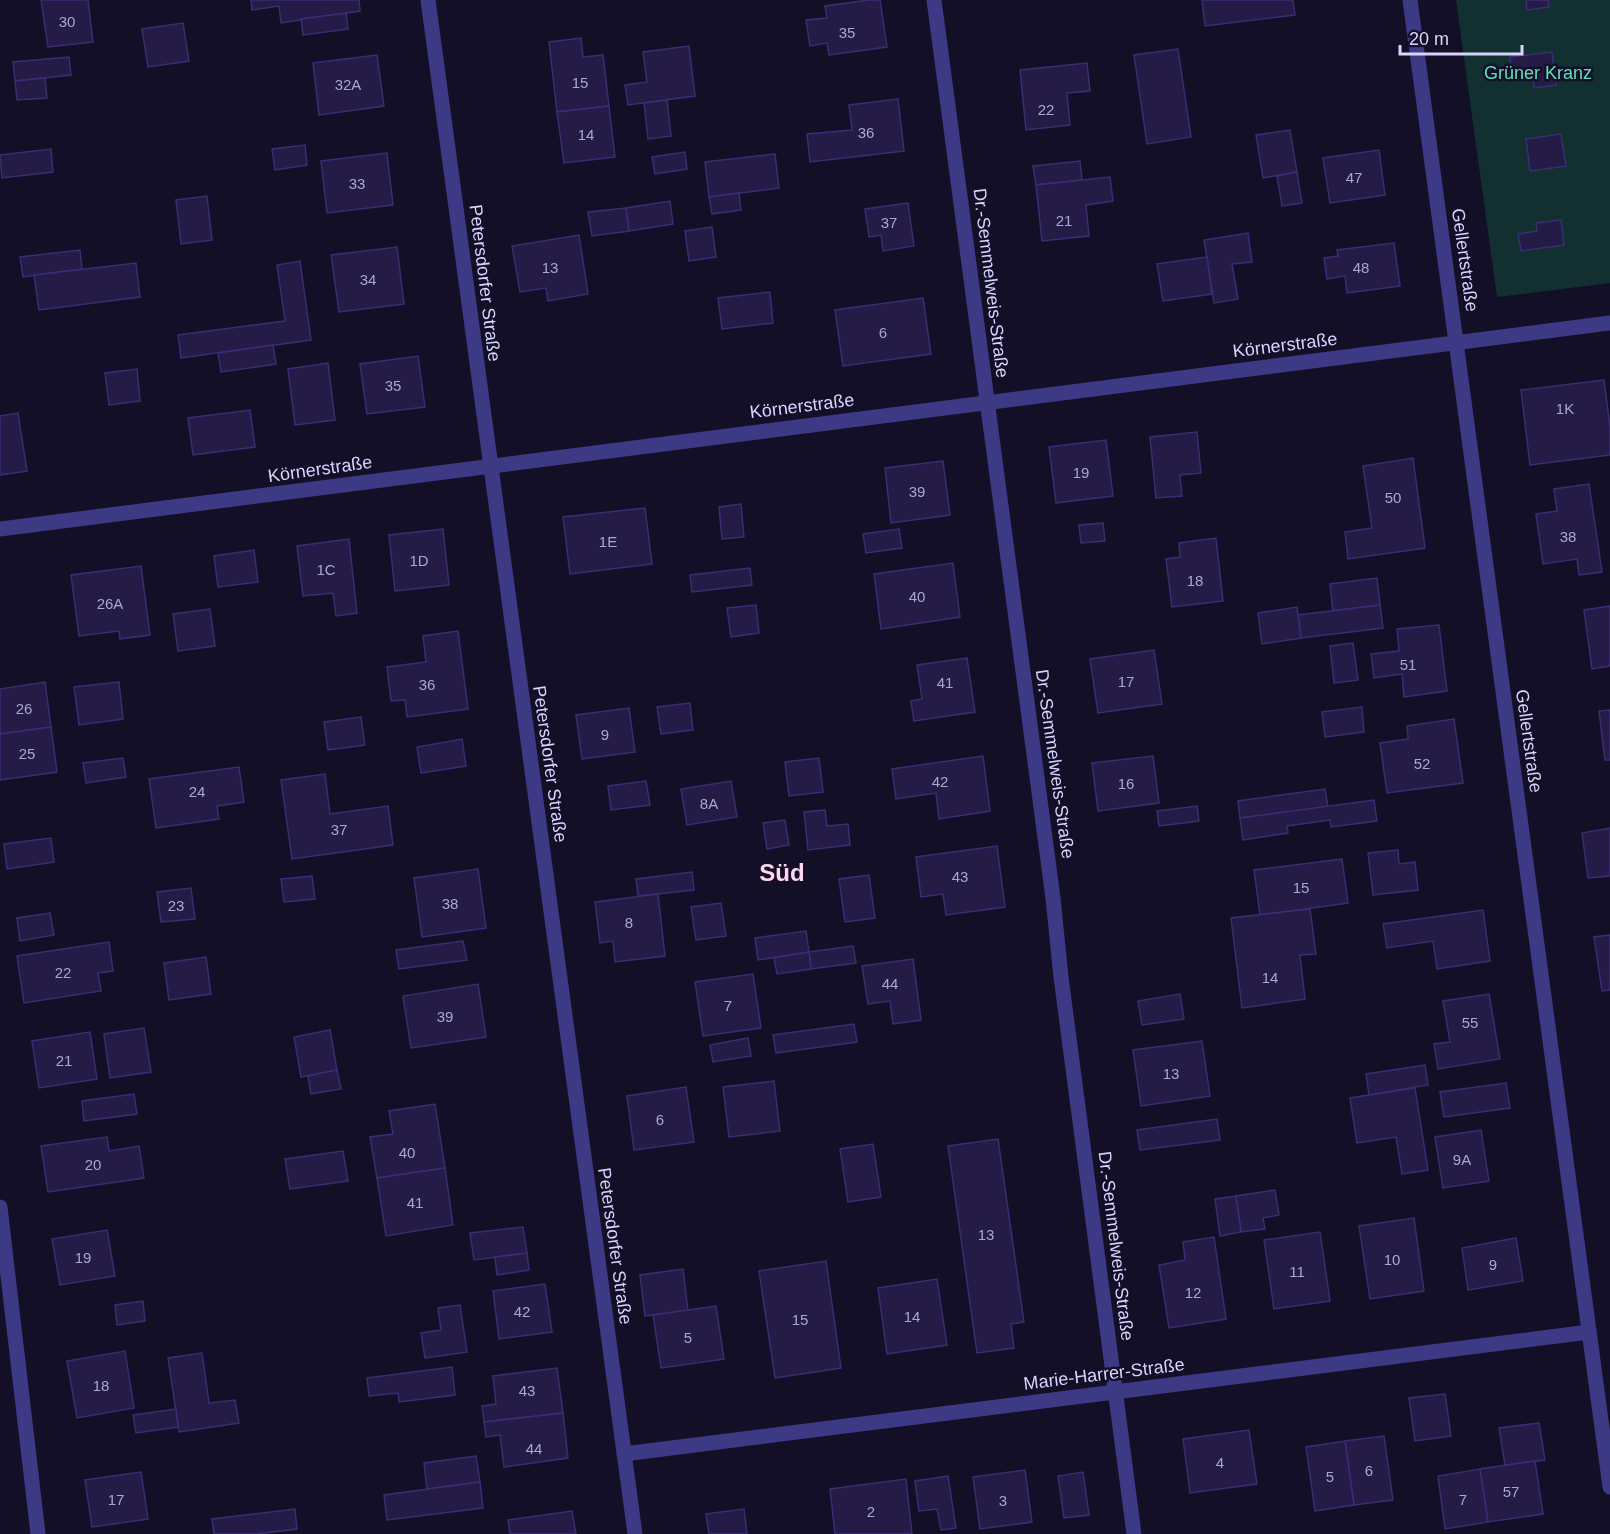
<svg xmlns="http://www.w3.org/2000/svg" width="1610" height="1534" font-family="Arial,sans-serif">
	<style>
		.green { fill: #12302f }
		.building { fill: #241b47; stroke: #3b2d73; stroke-width: 1.5 }
		.lines { fill: none; stroke-linecap: round; stroke-linejoin: round }
		.minor { stroke: #3d3a85; stroke-width: 15 }
		.labels { text-anchor: middle; dominant-baseline: central; stroke-width: 5; stroke-linejoin: round; paint-order: stroke }
		.number-label { font-size: 15px; fill: #aca6d1 }
		.park-label { font-size: 18px; fill: #5fe0c0; stroke: #130f26 }
		.street-label { font-size: 18px; fill: #d9d4ff; stroke: #130f26 }
		.district-label { font-size: 24px; font-weight: bold; fill: #ffd6f0; stroke: #130f26 }
	</style>
	<rect width="100%" height="100%" fill="#130f26"/>
	<polygon class="green" points="1456,0 1610,0 1610,283 1497,297"/>
	<g class="building">
		<polygon points="41,0 88,0 93,42 48,47"/>
		<polygon points="251,0 359,0 360,11 281,23 279,6 252,10"/>
		<polygon points="869,0 880,0 887,47 829,55 827,43 810,46 806,20 827,18 825,6"/>
		<polygon points="1202,0 1293,0 1295,15 1205,26"/>
		<polygon points="1526,0 1548,0 1549,7 1527,10"/>
		<polygon points="346,13 348,29 303,35 301,19"/>
		<polygon points="183,23 189,61 148,67 142,29"/>
		<polygon points="581,38 583,57 603,55 609,106 557,112 549,42"/>
		<polygon points="689,46 695,96 628,105 625,85 647,82 643,52"/>
		<polygon points="1178,49 1191,137 1147,144 1134,55"/>
		<polygon points="1552,52 1556,85 1534,88 1533,75 1513,77 1510,57"/>
		<polygon points="377,55 384,106 319,115 313,63"/>
		<polygon points="69,57 71,75 15,81 13,62"/>
		<polygon points="1087,63 1090,91 1067,93 1070,125 1026,130 1020,70"/>
		<polygon points="45,78 47,98 17,100 15,81"/>
		<polygon points="898,99 904,151 810,162 807,134 852,130 849,105"/>
		<polygon points="667,100 671,136 648,139 644,103"/>
		<polygon points="609,106 615,157 564,163 557,112"/>
		<polygon points="1290,130 1297,172 1263,178 1256,135"/>
		<polygon points="1561,134 1566,166 1530,171 1526,139"/>
		<polygon points="305,145 307,165 275,170 272,149"/>
		<polygon points="51,149 53,172 2,178 0,155"/>
		<polygon points="1379,150 1385,195 1330,203 1323,158"/>
		<polygon points="685,152 687,169 655,174 652,157"/>
		<polygon points="387,153 393,205 327,213 321,161"/>
		<polygon points="775,154 779,188 709,197 705,162"/>
		<polygon points="1080,161 1082,180 1036,185 1033,166"/>
		<polygon points="1297,172 1302,203 1282,206 1277,176"/>
		<polygon points="1110,177 1113,201 1086,205 1089,236 1042,241 1036,185"/>
		<polygon points="739,193 741,210 712,214 709,197"/>
		<polygon points="207,196 212,240 181,244 176,200"/>
		<polygon points="670,201 673,224 629,231 626,208"/>
		<polygon points="908,203 914,246 883,251 881,235 869,237 865,209"/>
		<polygon points="626,208 629,231 592,236 588,212"/>
		<polygon points="1561,220 1564,245 1521,251 1518,234 1537,231 1536,223"/>
		<polygon points="712,227 716,257 689,261 685,231"/>
		<polygon points="1248,233 1252,262 1232,264 1238,299 1214,303 1204,240"/>
		<polygon points="579,235 588,294 548,301 546,288 520,292 512,246"/>
		<polygon points="1394,243 1400,286 1347,293 1345,276 1327,279 1324,258 1338,256 1337,250"/>
		<polygon points="397,247 404,304 339,312 331,255"/>
		<polygon points="80,250 82,269 23,277 20,257"/>
		<polygon points="1207,257 1212,294 1163,301 1157,264"/>
		<polygon points="300,261 311,340 181,358 178,335 285,321 277,265"/>
		<polygon points="136,263 140,297 39,310 34,275"/>
		<polygon points="770,292 773,323 722,329 718,298"/>
		<polygon points="923,298 931,354 843,366 835,310"/>
		<polygon points="273,345 276,364 221,372 218,353"/>
		<polygon points="418,356 425,407 367,414 360,364"/>
		<polygon points="328,363 335,420 295,425 288,369"/>
		<polygon points="137,369 140,401 109,405 105,373"/>
		<polygon points="1604,380 1610,427 1610,455 1530,465 1521,390"/>
		<polygon points="250,410 255,447 193,455 188,418"/>
		<polygon points="18,413 27,471 0,475 0,416"/>
		<polygon points="1197,432 1201,473 1180,475 1182,496 1156,498 1150,437"/>
		<polygon points="1106,440 1113,496 1056,503 1049,447"/>
		<polygon points="1413,458 1425,548 1348,559 1345,532 1372,528 1363,466"/>
		<polygon points="943,461 950,515 891,523 885,468"/>
		<polygon points="1589,484 1602,572 1579,575 1577,559 1543,564 1536,514 1557,511 1554,489"/>
		<polygon points="741,504 744,537 722,539 719,507"/>
		<polygon points="645,508 652,564 570,574 563,517"/>
		<polygon points="1103,523 1105,541 1081,543 1079,525"/>
		<polygon points="443,529 449,585 395,591 389,535"/>
		<polygon points="899,529 902,548 866,553 863,534"/>
		<polygon points="1216,538 1223,601 1172,607 1166,559 1180,557 1179,543"/>
		<polygon points="349,539 357,613 336,616 333,593 303,596 297,546"/>
		<polygon points="254,550 258,582 218,587 214,556"/>
		<polygon points="953,563 960,617 881,629 874,574"/>
		<polygon points="141,566 150,635 120,639 119,631 79,636 71,575"/>
		<polygon points="750,568 752,585 692,592 690,575"/>
		<polygon points="1377,578 1380,605 1333,611 1330,584"/>
		<polygon points="756,605 759,633 731,637 727,608"/>
		<polygon points="1380,605 1383,628 1301,638 1298,615"/>
		<polygon points="1610,606 1610,666 1592,669 1584,610"/>
		<polygon points="1297,607 1301,638 1262,644 1258,613"/>
		<polygon points="210,609 215,646 178,651 173,614"/>
		<polygon points="1439,625 1447,691 1404,697 1402,674 1374,678 1371,654 1399,651 1397,629"/>
		<polygon points="458,631 468,709 407,717 405,700 391,701 387,667 426,662 423,636"/>
		<polygon points="1353,643 1358,680 1334,683 1330,646"/>
		<polygon points="1154,650 1162,704 1098,713 1090,659"/>
		<polygon points="967,658 975,712 914,721 911,701 922,699 917,665"/>
		<polygon points="45,682 51,727 0,734 0,689"/>
		<polygon points="119,682 123,719 79,725 74,687"/>
		<polygon points="690,703 693,730 661,734 657,707"/>
		<polygon points="1362,707 1364,732 1325,737 1322,712"/>
		<polygon points="629,708 635,752 582,759 576,715"/>
		<polygon points="1610,710 1610,760 1605,760 1599,711"/>
		<polygon points="361,717 365,745 328,750 324,722"/>
		<polygon points="1454,719 1463,783 1387,793 1380,743 1408,739 1407,726"/>
		<polygon points="51,727 57,772 0,780 0,734"/>
		<polygon points="462,739 466,766 421,773 417,747"/>
		<polygon points="983,756 990,811 939,819 936,793 896,799 892,769"/>
		<polygon points="1153,756 1159,803 1098,811 1092,763"/>
		<polygon points="123,758 126,777 86,783 83,763"/>
		<polygon points="819,758 823,792 789,796 785,762"/>
		<polygon points="239,767 244,802 217,806 219,819 156,828 149,779"/>
		<polygon points="325,774 330,814 388,806 393,845 292,859 281,780"/>
		<polygon points="646,781 650,805 611,810 608,786"/>
		<polygon points="731,781 737,817 687,825 681,789"/>
		<polygon points="1325,789 1328,807 1240,818 1238,801"/>
		<polygon points="1374,800 1377,821 1331,827 1330,820 1287,826 1288,833 1243,840 1240,818"/>
		<polygon points="1197,806 1199,821 1159,826 1157,811"/>
		<polygon points="825,810 827,826 848,824 850,845 808,850 804,812"/>
		<polygon points="785,820 789,845 767,849 763,823"/>
		<polygon points="1610,828 1610,876 1588,878 1582,833"/>
		<polygon points="51,838 54,862 7,869 4,844"/>
		<polygon points="997,846 1005,907 946,915 943,894 921,897 916,857"/>
		<polygon points="1398,850 1399,864 1415,862 1418,890 1373,895 1368,853"/>
		<polygon points="1342,859 1348,903 1260,915 1254,870"/>
		<polygon points="478,869 486,928 422,937 414,878"/>
		<polygon points="692,872 694,890 638,896 636,879"/>
		<polygon points="869,875 875,918 845,922 839,879"/>
		<polygon points="312,876 315,899 284,902 281,879"/>
		<polygon points="191,888 195,919 161,922 157,892"/>
		<polygon points="658,894 665,956 615,962 613,941 600,943 595,902"/>
		<polygon points="721,903 726,936 696,940 691,907"/>
		<polygon points="1310,909 1316,954 1300,955 1305,999 1242,1008 1231,918"/>
		<polygon points="1483,910 1490,961 1437,969 1433,941 1387,948 1383,924"/>
		<polygon points="50,913 54,935 20,941 17,918"/>
		<polygon points="806,931 809,952 758,960 755,938"/>
		<polygon points="1610,935 1610,990 1602,991 1594,937"/>
		<polygon points="463,941 467,960 399,969 396,950"/>
		<polygon points="109,942 113,971 98,973 101,991 24,1003 17,956"/>
		<polygon points="853,946 856,963 811,969 809,952"/>
		<polygon points="809,952 811,969 777,974 774,958"/>
		<polygon points="206,957 211,994 169,1000 164,963"/>
		<polygon points="913,959 921,1020 893,1024 890,1001 868,1004 862,966"/>
		<polygon points="753,974 761,1028 703,1036 695,982"/>
		<polygon points="478,984 486,1037 411,1048 403,996"/>
		<polygon points="1180,994 1184,1019 1142,1025 1138,1001"/>
		<polygon points="1489,994 1500,1059 1438,1069 1434,1044 1450,1042 1443,1001"/>
		<polygon points="854,1024 857,1042 776,1053 773,1035"/>
		<polygon points="144,1028 151,1072 110,1078 104,1034"/>
		<polygon points="330,1030 337,1070 301,1077 294,1037"/>
		<polygon points="90,1032 97,1079 39,1088 32,1041"/>
		<polygon points="748,1038 751,1056 713,1062 710,1045"/>
		<polygon points="1202,1041 1210,1096 1141,1106 1133,1050"/>
		<polygon points="1425,1065 1428,1085 1369,1095 1366,1074"/>
		<polygon points="337,1070 341,1089 311,1094 308,1076"/>
		<polygon points="774,1081 780,1131 729,1137 723,1087"/>
		<polygon points="1506,1083 1510,1108 1444,1117 1440,1092"/>
		<polygon points="686,1087 694,1142 634,1150 627,1096"/>
		<polygon points="1415,1088 1428,1170 1402,1174 1396,1137 1357,1143 1350,1098"/>
		<polygon points="134,1094 137,1114 84,1121 82,1101"/>
		<polygon points="435,1104 445,1168 377,1178 370,1137 393,1134 389,1111"/>
		<polygon points="1217,1119 1220,1140 1140,1150 1137,1130"/>
		<polygon points="1481,1130 1489,1181 1443,1188 1435,1137"/>
		<polygon points="107,1137 109,1151 139,1146 144,1178 48,1192 41,1146"/>
		<polygon points="998,1139 1024,1322 1011,1324 1014,1348 977,1353 948,1146"/>
		<polygon points="873,1144 881,1197 848,1202 840,1149"/>
		<polygon points="343,1151 348,1181 290,1189 285,1159"/>
		<polygon points="445,1168 453,1225 386,1236 377,1178"/>
		<polygon points="1275,1190 1279,1215 1263,1218 1265,1229 1241,1232 1236,1196"/>
		<polygon points="1236,1196 1241,1232 1220,1236 1215,1199"/>
		<polygon points="1414,1218 1424,1291 1370,1299 1359,1226"/>
		<polygon points="523,1227 527,1253 474,1260 470,1233"/>
		<polygon points="107,1230 115,1276 60,1285 52,1239"/>
		<polygon points="1320,1232 1330,1301 1274,1309 1264,1240"/>
		<polygon points="1214,1237 1226,1319 1169,1328 1159,1265 1185,1260 1183,1242"/>
		<polygon points="1516,1238 1523,1281 1468,1290 1462,1248"/>
		<polygon points="527,1253 529,1270 497,1275 495,1257"/>
		<polygon points="826,1261 841,1368 775,1378 759,1271"/>
		<polygon points="683,1269 688,1311 645,1316 640,1275"/>
		<polygon points="937,1279 947,1345 887,1354 878,1288"/>
		<polygon points="545,1284 552,1332 499,1339 493,1291"/>
		<polygon points="143,1301 145,1321 117,1325 115,1305"/>
		<polygon points="460,1305 467,1352 425,1358 421,1333 441,1330 438,1308"/>
		<polygon points="716,1306 724,1359 661,1368 653,1315"/>
		<polygon points="125,1351 134,1408 77,1418 67,1361"/>
		<polygon points="202,1353 209,1403 235,1400 239,1423 179,1432 168,1358"/>
		<polygon points="452,1367 455,1395 399,1402 398,1393 369,1396 367,1378"/>
		<polygon points="557,1368 563,1413 484,1422 482,1406 496,1404 493,1376"/>
		<polygon points="1445,1394 1451,1436 1415,1441 1409,1398"/>
		<polygon points="176,1409 178,1427 136,1433 133,1415"/>
		<polygon points="563,1413 568,1458 504,1467 500,1435 486,1437 484,1422"/>
		<polygon points="1539,1423 1545,1460 1505,1465 1499,1428"/>
		<polygon points="1249,1430 1257,1484 1190,1493 1183,1439"/>
		<polygon points="1384,1436 1393,1500 1354,1505 1345,1441"/>
		<polygon points="1345,1441 1354,1505 1315,1511 1306,1447"/>
		<polygon points="476,1456 480,1482 427,1489 424,1463"/>
		<polygon points="1535,1461 1543,1514 1488,1522 1480,1469"/>
		<polygon points="1480,1469 1488,1522 1445,1529 1438,1476"/>
		<polygon points="1025,1470 1032,1522 980,1529 973,1477"/>
		<polygon points="141,1472 148,1519 92,1527 85,1480"/>
		<polygon points="1083,1472 1089,1515 1064,1518 1058,1476"/>
		<polygon points="948,1476 956,1528 941,1530 937,1509 919,1511 915,1481"/>
		<polygon points="906,1479 912,1534 835,1534 830,1489"/>
		<polygon points="480,1482 483,1508 387,1520 384,1495"/>
		<polygon points="295,1509 297,1529 256,1534 214,1534 212,1519"/>
		<polygon points="744,1509 747,1534 709,1534 706,1514"/>
		<polygon points="572,1511 576,1534 510,1534 508,1520"/>
	</g>
	<g class="lines">
		<g class="minor">
			<polyline points="428,0 635,1534"/>
			<polyline points="934,0 1053,898 1061,977 1134,1534"/>
			<polyline points="1410,0 1610,1487"/>
			<polyline points="0,529 1610,323"/>
			<polyline points="0,1207 38,1534"/>
			<polyline points="624,1454 1589,1332"/>
		</g>
	</g>
	<g class="labels">
		<g class="number-label">
			<text x="67" y="21">30</text>
			<text x="847" y="32">35</text>
			<text x="580" y="82">15</text>
			<text x="348" y="84">32A</text>
			<text x="1046" y="109">22</text>
			<text x="866" y="132">36</text>
			<text x="586" y="134">14</text>
			<text x="1354" y="177">47</text>
			<text x="357" y="183">33</text>
			<text x="1064" y="220">21</text>
			<text x="889" y="222">37</text>
			<text x="550" y="267">13</text>
			<text x="1361" y="267">48</text>
			<text x="368" y="279">34</text>
			<text x="883" y="332">6</text>
			<text x="393" y="385">35</text>
			<text x="1565" y="408">1K</text>
			<text x="1081" y="472">19</text>
			<text x="917" y="491">39</text>
			<text x="1393" y="497">50</text>
			<text x="1568" y="536">38</text>
			<text x="608" y="541">1E</text>
			<text x="419" y="560">1D</text>
			<text x="326" y="569">1C</text>
			<text x="1195" y="580">18</text>
			<text x="917" y="596">40</text>
			<text x="110" y="603">26A</text>
			<text x="1408" y="664">51</text>
			<text x="1126" y="681">17</text>
			<text x="945" y="682">41</text>
			<text x="427" y="684">36</text>
			<text x="24" y="708">26</text>
			<text x="605" y="734">9</text>
			<text x="27" y="753">25</text>
			<text x="1422" y="763">52</text>
			<text x="940" y="781">42</text>
			<text x="1126" y="783">16</text>
			<text x="197" y="791">24</text>
			<text x="709" y="803">8A</text>
			<text x="339" y="829">37</text>
			<text x="960" y="876">43</text>
			<text x="1301" y="887">15</text>
			<text x="450" y="903">38</text>
			<text x="176" y="905">23</text>
			<text x="629" y="922">8</text>
			<text x="63" y="972">22</text>
			<text x="1270" y="977">14</text>
			<text x="890" y="983">44</text>
			<text x="728" y="1005">7</text>
			<text x="445" y="1016">39</text>
			<text x="1470" y="1022">55</text>
			<text x="64" y="1060">21</text>
			<text x="1171" y="1073">13</text>
			<text x="660" y="1119">6</text>
			<text x="407" y="1152">40</text>
			<text x="1462" y="1159">9A</text>
			<text x="93" y="1164">20</text>
			<text x="415" y="1202">41</text>
			<text x="986" y="1234">13</text>
			<text x="83" y="1257">19</text>
			<text x="1392" y="1259">10</text>
			<text x="1493" y="1264">9</text>
			<text x="1297" y="1271">11</text>
			<text x="1193" y="1292">12</text>
			<text x="522" y="1311">42</text>
			<text x="912" y="1316">14</text>
			<text x="800" y="1319">15</text>
			<text x="688" y="1337">5</text>
			<text x="101" y="1385">18</text>
			<text x="527" y="1390">43</text>
			<text x="534" y="1448">44</text>
			<text x="1220" y="1462">4</text>
			<text x="1369" y="1470">6</text>
			<text x="1330" y="1476">5</text>
			<text x="1511" y="1491">57</text>
			<text x="116" y="1499">17</text>
			<text x="1463" y="1499">7</text>
			<text x="1003" y="1500">3</text>
			<text x="871" y="1511">2</text>
		</g>
		<g class="park-label">
			<text x="1538" y="73">Grüner Kranz</text>
		</g>
		<g class="street-label">
			<text transform="translate(1465 260) rotate(82)">Gellertstraße</text>
			<text transform="translate(485 283) rotate(83)">Petersdorfer Straße</text>
			<text transform="translate(991 283) rotate(83)">Dr.-Semmelweis-Straße</text>
			<text transform="translate(1285 345) rotate(-7)">Körnerstraße</text>
			<text transform="translate(802 406) rotate(-7)">Körnerstraße</text>
			<text transform="translate(320 469) rotate(-8)">Körnerstraße</text>
			<text transform="translate(1529 741) rotate(82)">Gellertstraße</text>
			<text transform="translate(550 764) rotate(82)">Petersdorfer Straße</text>
			<text transform="translate(1055 764) rotate(82)">Dr.-Semmelweis-Straße</text>
			<text transform="translate(615 1246) rotate(82)">Petersdorfer Straße</text>
			<text transform="translate(1116 1246) rotate(83)">Dr.-Semmelweis-Straße</text>
			<text transform="translate(1104 1374) rotate(-7)">Marie-Harrer-Straße</text>
		</g>
		<g class="district-label">
			<text x="782" y="872">Süd</text>
		</g>
	</g>
	<path d="M1400 45v9h122v-9" fill="none" stroke="#d9d4ff" stroke-width="3"/>
	<text x="1409" y="45" font-size="18" fill="#d9d4ff" stroke="#130f26" stroke-width="4.5" paint-order="stroke">20 m</text>
</svg>
